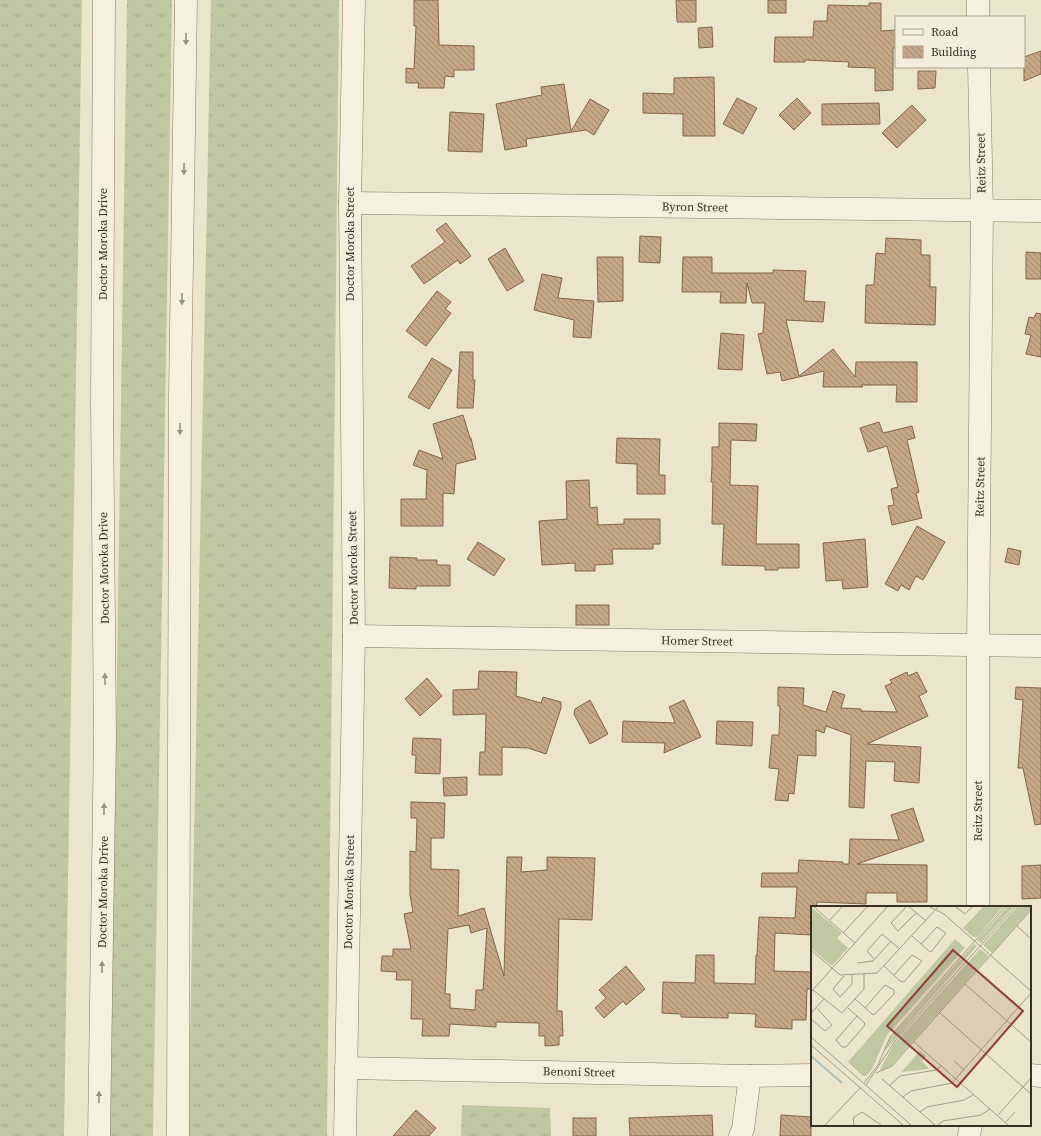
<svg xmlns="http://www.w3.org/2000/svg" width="1041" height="1136" font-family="'Source Serif 4',serif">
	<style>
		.grass { fill: url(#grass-tufts) }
		.building { fill: url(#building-back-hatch); stroke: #83664a; fill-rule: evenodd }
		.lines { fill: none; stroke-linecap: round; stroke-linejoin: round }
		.minor-casing { stroke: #867962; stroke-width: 23 }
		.minor { stroke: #f6f1df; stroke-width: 22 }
		.oneway { fill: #989081 }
		.labels { text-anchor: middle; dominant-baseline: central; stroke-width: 4; stroke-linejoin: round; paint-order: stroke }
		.street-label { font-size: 12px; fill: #393023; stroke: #f3eedb }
		.inset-river { fill: none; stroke: #acc0bc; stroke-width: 2 }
		.inset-road { fill: none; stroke: #a49d88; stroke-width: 1 }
		.view { fill: #8f4038; fill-opacity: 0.15; stroke: #8f4038; stroke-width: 2 }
		.inset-edge { fill: none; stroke: #393023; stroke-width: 2 }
	</style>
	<defs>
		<pattern id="grass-tufts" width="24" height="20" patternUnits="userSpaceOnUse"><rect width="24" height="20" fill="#c0c8a1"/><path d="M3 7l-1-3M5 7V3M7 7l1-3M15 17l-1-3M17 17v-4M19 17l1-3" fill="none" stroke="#a6ac8a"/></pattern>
		<pattern id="building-back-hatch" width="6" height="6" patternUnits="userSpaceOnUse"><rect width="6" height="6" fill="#c5a686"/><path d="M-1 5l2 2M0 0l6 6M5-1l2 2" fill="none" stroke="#a1886d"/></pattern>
	</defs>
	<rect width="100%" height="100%" fill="#ebe5cc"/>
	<g class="grass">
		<polygon points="0,0 82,0 64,1136 0,1136"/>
		<polygon points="127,0 172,0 153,1136 110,1136"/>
		<polygon points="211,0 339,0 327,1136 188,1136"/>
		<polygon points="462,1105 550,1108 551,1136 461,1136"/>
	</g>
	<g class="building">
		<polygon points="414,0 438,0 439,45 474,46 474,70 454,70 454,77 445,76 444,88 418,88 419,83 406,83 406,68 414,69 416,26 414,26"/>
		<polygon points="676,0 696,0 696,22 677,22"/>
		<rect x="768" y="0" width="18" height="13"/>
		<polygon points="869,3 881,3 881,31 896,30 896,48 893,48 893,90 875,91 875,68 848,67 849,62 805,60 805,62 774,62 775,37 813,37 814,21 827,21 828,5 869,6"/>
		<polygon points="712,27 713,47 699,48 698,28"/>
		<polygon points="1041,51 1041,74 1024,81 1024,57"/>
		<polygon points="918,71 936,71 935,88 918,89"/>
		<polygon points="714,77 715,136 683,136 683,114 643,113 643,93 674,94 674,78"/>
		<polygon points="564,84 571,131 590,99 609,110 594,135 586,130 526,139 527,146 505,150 496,104 542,95 541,87"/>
		<polygon points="737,98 757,108 743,134 723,124"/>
		<polygon points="797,98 811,113 794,130 779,115"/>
		<polygon points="879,103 880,124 822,125 822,104"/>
		<polygon points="912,105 926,120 897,148 882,133"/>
		<polygon points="450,112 484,114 482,152 448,151"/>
		<polygon points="446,223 471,256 460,264 458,260 424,284 411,266 445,242 436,230"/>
		<polygon points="640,236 661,237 660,263 639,262"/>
		<polygon points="886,238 921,240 921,255 930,255 930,287 936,287 935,325 865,323 866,285 874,285 876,253 885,254"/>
		<polygon points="505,248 524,281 507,291 488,259"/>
		<polygon points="1026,252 1041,253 1041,279 1026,279"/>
		<polygon points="597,257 623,257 623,301 598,302"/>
		<polygon points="683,257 712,257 712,273 773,273 773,270 806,271 804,301 825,302 823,322 786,320 799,376 833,349 855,377 856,362 917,362 917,402 896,402 897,385 861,385 863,387 823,387 824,371 782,381 780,372 767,374 758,334 763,333 765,303 752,303 747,283 746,303 720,303 721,292 682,292"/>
		<polygon points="542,274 562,278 558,298 594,301 591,338 573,337 574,320 534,310"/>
		<polygon points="437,291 451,302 445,309 451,313 426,346 406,331"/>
		<polygon points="1036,313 1041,314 1041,357 1026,354 1031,335 1025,334 1029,317 1034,318"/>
		<polygon points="721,333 744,335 742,370 718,369"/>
		<polygon points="460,352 473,352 473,380 475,380 473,408 457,408"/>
		<polygon points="432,358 452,370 429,409 408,397"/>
		<polygon points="463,415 470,438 471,438 476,459 456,464 454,494 443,493 443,526 401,526 401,499 426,499 427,470 413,465 419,450 443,459 433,424"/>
		<polygon points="879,422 883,433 912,426 915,438 907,440 919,492 916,493 922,518 892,525 888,506 894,505 891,489 898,487 887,446 868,452 860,428"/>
		<polygon points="719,423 757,424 756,441 731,440 730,485 758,486 756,544 799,544 799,568 778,568 778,570 765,570 765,566 722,565 724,524 712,524 713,482 711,482 712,467 712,447 719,447"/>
		<polygon points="617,438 660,439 659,475 665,475 665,494 637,494 637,464 616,463"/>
		<polygon points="589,480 590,508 597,507 598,525 624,524 624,519 660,519 660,544 653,544 653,549 612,549 613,564 595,565 595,571 575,571 575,563 542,565 539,521 567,519 566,481"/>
		<polygon points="917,526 945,542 923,580 916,576 909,590 901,585 898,591 885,584"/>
		<polygon points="865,539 868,587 843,589 842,580 826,581 823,543"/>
		<polygon points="478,542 505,559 494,576 467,559"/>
		<polygon points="1008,548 1021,551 1019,565 1005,562"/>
		<polygon points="390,557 417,558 417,560 437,560 437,565 450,565 450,586 416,586 416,589 389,588"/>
		<rect x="576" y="605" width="33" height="20"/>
		<polygon points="479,671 517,672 516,696 541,703 543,697 561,702 561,708 546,754 528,748 502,747 502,775 479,775 480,752 485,752 486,714 453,715 453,690 478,689"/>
		<polygon points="907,672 908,676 917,672 927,692 919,696 928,716 867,744 921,747 919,783 894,781 895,762 866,761 864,808 849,807 851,735 826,726 824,733 816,730 816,756 798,755 794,794 789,793 788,801 775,800 779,769 769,768 772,735 779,735 780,706 778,706 778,687 804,688 803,705 826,712 833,691 845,695 841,708 861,709 861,711 897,712 885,686 892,683 890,680"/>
		<polygon points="427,678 442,696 420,716 405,699"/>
		<polygon points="1016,687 1041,688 1041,824 1035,825 1023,768 1018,768 1023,700 1015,699"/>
		<polygon points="590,700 608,734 590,744 574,714 575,709"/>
		<polygon points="684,700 701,737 664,753 665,743 622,742 623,721 675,723 669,707"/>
		<polygon points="717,721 753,722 752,746 716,744"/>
		<polygon points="413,738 441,739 440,774 415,773 416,755 412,755"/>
		<polygon points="467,777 467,795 444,796 443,778"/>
		<path d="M411,802L445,803L444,838H431V869L459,870L458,916L484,908L504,976L507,857H522L521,872L547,870V857L595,858L592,920L559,919L557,1011H562L563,1036H559V1045L545,1046V1036H539V1023L496,1022V1027L450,1024L449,1036H422L423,1019H411L412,980H396L397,972L381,971L382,956H393V949H411L404,914L413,912L410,895V851L416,852L417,818H411ZM469,925L471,933L487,928L483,990H476L475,1010L450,1008V994H445L448,929Z"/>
		<polygon points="913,808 924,841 857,864 927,865 927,902 897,902 897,893 866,893 866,904 817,902 816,907 812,907 812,935 775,933 774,971 812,972 812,989 807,989 806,1020 792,1020 792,1029 755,1027 756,1014 728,1013 728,1018 681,1017 681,1014 662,1013 663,982 695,983 696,955 714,955 714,983 755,984 756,955 757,955 759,917 795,918 797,887 761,887 762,873 798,873 799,860 843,862 843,864 849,864 850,839 899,840 891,815"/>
		<polygon points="1041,865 1041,898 1022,899 1022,866"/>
		<polygon points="626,966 645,989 626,1005 623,1001 604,1018 595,1008 606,998 599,990"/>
		<polygon points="416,1110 436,1128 429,1136 393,1136"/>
		<polygon points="712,1115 713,1136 630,1136 629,1118"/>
		<polygon points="781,1115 811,1117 811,1136 780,1136"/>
		<rect x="573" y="1118" width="23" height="18"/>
	</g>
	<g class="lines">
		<g class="minor-casing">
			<g id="minor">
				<polyline points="978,0 978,17"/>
				<polyline points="350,203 1041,211"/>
				<polyline points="354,636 1041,646"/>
				<polyline points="978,907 978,645 982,210 979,67"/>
				<polyline points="346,1068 750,1076 812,1075"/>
				<polyline points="1030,1075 1041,1076"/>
				<polyline points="99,1136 105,736 102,402 104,0"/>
				<polyline points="178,1136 180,394 186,0"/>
				<polyline points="345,1136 354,636 350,203 354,0"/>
				<polyline points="740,1136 743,1129 750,1076"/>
				<polyline points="969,1136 971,1125"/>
			</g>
		</g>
		<use href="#minor" class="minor"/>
	</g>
	<defs><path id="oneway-solid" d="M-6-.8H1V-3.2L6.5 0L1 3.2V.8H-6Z"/></defs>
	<g class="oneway">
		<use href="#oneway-solid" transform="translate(186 39) rotate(91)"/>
		<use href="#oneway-solid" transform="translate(184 169) rotate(91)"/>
		<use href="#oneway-solid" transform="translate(182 299) rotate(91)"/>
		<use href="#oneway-solid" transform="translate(180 429) rotate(90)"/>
		<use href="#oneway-solid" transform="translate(105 679) rotate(-91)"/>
		<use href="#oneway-solid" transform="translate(104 809) rotate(-89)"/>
		<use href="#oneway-solid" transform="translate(102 967) rotate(-89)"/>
		<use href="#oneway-solid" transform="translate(99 1097) rotate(-89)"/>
	</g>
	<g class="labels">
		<g class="street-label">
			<text transform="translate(981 163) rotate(-91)">Reitz Street</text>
			<text transform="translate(695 207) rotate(1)">Byron Street</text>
			<text transform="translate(103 244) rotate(-90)">Doctor Moroka Drive</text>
			<text transform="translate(350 244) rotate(-90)">Doctor Moroka Street</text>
			<text transform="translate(980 487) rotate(-89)">Reitz Street</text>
			<text transform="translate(104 568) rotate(-91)">Doctor Moroka Drive</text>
			<text transform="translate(353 568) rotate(-91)">Doctor Moroka Street</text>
			<text transform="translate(697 641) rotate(1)">Homer Street</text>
			<text transform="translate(978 811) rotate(-90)">Reitz Street</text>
			<text transform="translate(103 892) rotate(-89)">Doctor Moroka Drive</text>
			<text transform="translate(349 892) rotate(-89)">Doctor Moroka Street</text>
			<text transform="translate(579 1072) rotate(1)">Benoni Street</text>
		</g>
	</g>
	<g transform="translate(811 906)">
		<rect width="220" height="220" fill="#ebe5cc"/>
		<path d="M0,1L31,27L26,32L37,42L21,60L0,42ZM172,1H192L166,31H162L152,22ZM196,1H202L170,37L166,34ZM206,1H220V3L181,47L172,39ZM144,33L154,42L76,129L61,163L55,170H52L37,156ZM163,38L166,40L73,146L79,132ZM169,43L178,50L80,160L71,165L69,163L83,138ZM109,145L115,150L111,155L118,163L90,166Z" fill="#c0c8a1"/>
		<path class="inset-river" d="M0,150L31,177"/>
		<path class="inset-road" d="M3,1L44,37M95,1L80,17L87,25L105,7M98,1L114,14M119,1L133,8L220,85M145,1L154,8L161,1M19,14L31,1M206,20L220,33M32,27L56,1M101,30L118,45L120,46L135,27L126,21L110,38M0,44L29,69L66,67L127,1M63,53L56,45L71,28L89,43M46,57L62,55L80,35M73,60L89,75L93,76L111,55L101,49L83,69M33,70L22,83L29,91L41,78V69M154,78L220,136M2,84L31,107L53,83V68M0,86L76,1M44,93L61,108L63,109L83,88V84L74,79L54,102M37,102L46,110L53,116L54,119L35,141H31L25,134L46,110M0,107L13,93M129,107L220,188M0,113L14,125L21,119L5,101M0,131L100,219M103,136L197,219M0,139L92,219M143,155L153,164M65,167L81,160L220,4M71,173L124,219M53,177L67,159L79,131L194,1M55,179L84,135L204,1M79,179L89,170L125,164L130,160M92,191L100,185L141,177L220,87M109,206L116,201L153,194L162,189M186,210L220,172M194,217L204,206M14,219L50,181M43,219L42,212L51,206L70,219M127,219L132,215L170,209L179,203"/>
		<path class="view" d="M142,44L212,105L146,181L76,120Z"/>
		<rect width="220" height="220" class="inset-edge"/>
	</g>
	<rect x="895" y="16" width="130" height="52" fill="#f3eedb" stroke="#a9a291"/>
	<rect x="903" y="29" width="20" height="6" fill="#f6f1df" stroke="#a9a291"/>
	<text x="931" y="36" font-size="12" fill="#393023">Road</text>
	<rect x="903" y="46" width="20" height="12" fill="url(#building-back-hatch)" stroke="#a9a291"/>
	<text x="931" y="56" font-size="12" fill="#393023">Building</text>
</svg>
